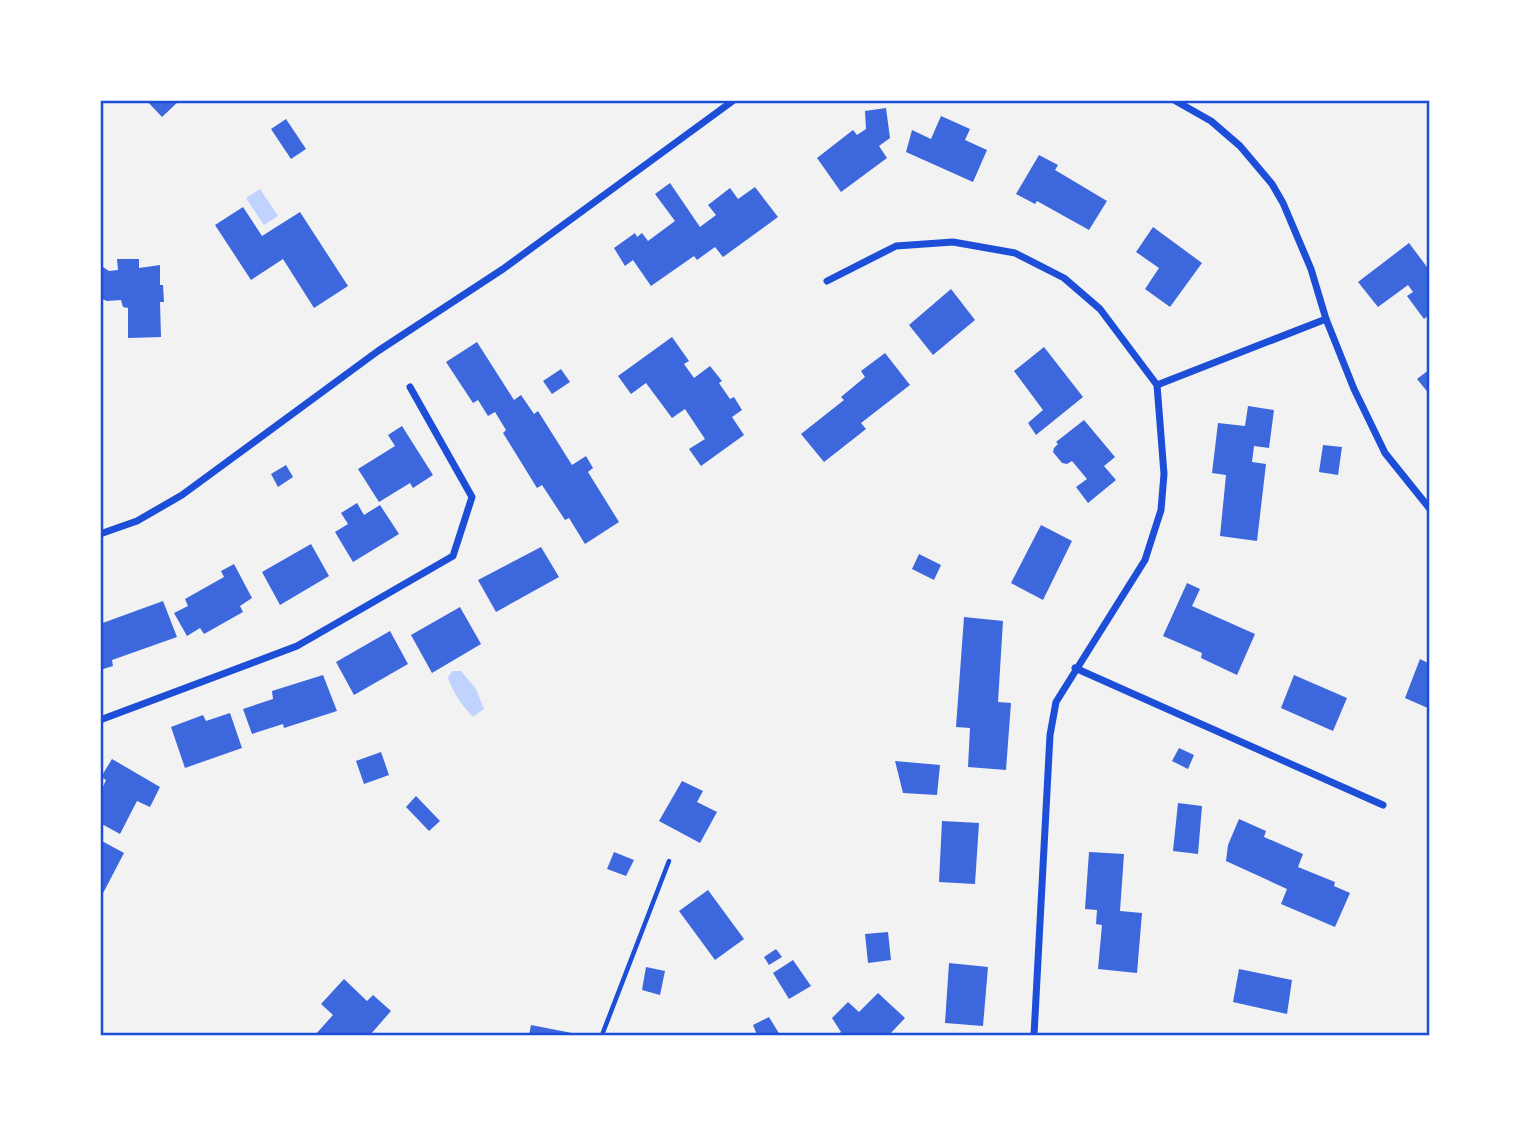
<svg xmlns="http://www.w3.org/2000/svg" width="1530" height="1135" font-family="'Source Sans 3',sans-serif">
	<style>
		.water { fill: #bfd3fe }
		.building { fill: #3d67dc }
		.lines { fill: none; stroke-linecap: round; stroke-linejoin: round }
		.path { stroke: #1d4ed8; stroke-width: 4.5 }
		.minor { stroke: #1d4ed8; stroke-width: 7 }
		.neatline { fill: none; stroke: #1d4ed8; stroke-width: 2.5 }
	</style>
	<rect width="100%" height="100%" fill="#f2f2f2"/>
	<g class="water">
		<polygon points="260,189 278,216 264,225 246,198"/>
		<path d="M452,671H461L476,689L484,709L473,717C461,704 454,694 448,678Z"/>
	</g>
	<g class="building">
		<polygon points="146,100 180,100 162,117"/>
		<polygon points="886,108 890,138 879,146 887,158 841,192 817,158 853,130 857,135 866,129 865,111"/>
		<polygon points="941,116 970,129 965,140 987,150 973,182 906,152 912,130 931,139"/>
		<polygon points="286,119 306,149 291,159 271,129"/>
		<polygon points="1039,155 1058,165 1055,170 1107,201 1089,230 1037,201 1035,204 1016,194"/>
		<polygon points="670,183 700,227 716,215 708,205 730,188 738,199 755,187 778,217 723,257 715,247 697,260 694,256 651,286 633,260 625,266 614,248 635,233 637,237 642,233 648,241 675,221 655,194"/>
		<polygon points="243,207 262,236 300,212 348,286 314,308 283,259 251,280 215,225"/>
		<polygon points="1153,227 1202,263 1170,307 1145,289 1159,268 1136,252"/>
		<polygon points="1409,243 1430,271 1430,314 1424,319 1407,296 1413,292 1408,285 1378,307 1358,282"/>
		<polygon points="117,259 139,259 139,268 160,265 160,285 163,285 164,302 160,302 161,337 128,338 128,308 123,307 121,300 107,301 100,298 100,265 109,271 118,270"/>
		<polygon points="951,289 975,320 933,355 909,325"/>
		<polygon points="672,337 689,361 684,364 694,378 710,366 722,381 719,383 730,399 734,397 742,410 732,417 744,435 701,466 689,449 705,439 685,409 672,418 646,383 631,394 618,376"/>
		<polygon points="477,342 514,400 521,395 534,414 538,411 572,465 586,456 593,468 588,472 619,522 585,544 569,518 565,520 542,485 537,488 503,433 506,430 495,412 488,416 478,400 473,403 446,362"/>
		<polygon points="1044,347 1083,397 1036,435 1028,423 1043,410 1014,371"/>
		<polygon points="885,353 910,385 861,423 866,429 824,462 801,434 844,400 841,397 865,377 861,371"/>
		<polygon points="561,369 570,382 552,394 543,381"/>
		<polygon points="1430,369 1430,395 1417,379"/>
		<polygon points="1248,406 1274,410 1269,448 1254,446 1252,462 1266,464 1257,541 1220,536 1226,475 1212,473 1218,423 1245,426"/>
		<polygon points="1084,420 1115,457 1104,466 1116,480 1088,503 1076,487 1087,479 1072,461 1067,464 1062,463 1053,452 1054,448 1058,444 1056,442"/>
		<polygon points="402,426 433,475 413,488 410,483 379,502 358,469 395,446 388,435"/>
		<polygon points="1323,445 1342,447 1338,475 1319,472"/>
		<polygon points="286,465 293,477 278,487 271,474"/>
		<polygon points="357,503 364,515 380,505 399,534 353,562 335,532 348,524 341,513"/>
		<polygon points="1041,525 1072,541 1043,600 1011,583"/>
		<polygon points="311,544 329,576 280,605 262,572"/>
		<polygon points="541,547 559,577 496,612 478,580"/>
		<polygon points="919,554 941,565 934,580 912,569"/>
		<polygon points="234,564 252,598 240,606 243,612 204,634 200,628 187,636 174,613 188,606 185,599 224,577 221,571"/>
		<polygon points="1187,583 1200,589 1192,606 1255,634 1237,675 1201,658 1202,653 1163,636"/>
		<polygon points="163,601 177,637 112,660 113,666 100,670 100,624"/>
		<polygon points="460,607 481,644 432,673 411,635"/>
		<polygon points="964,617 1003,621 998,702 1011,703 1006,770 968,767 970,728 956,727"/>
		<polygon points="390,631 408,664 354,695 336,662"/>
		<polygon points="1420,659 1430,664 1430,709 1405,698"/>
		<polygon points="323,675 337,711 284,728 283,724 252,734 243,709 273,699 272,691"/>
		<polygon points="1294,675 1347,698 1333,731 1281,708"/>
		<polygon points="230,713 242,748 185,768 171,727 203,715 206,721"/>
		<polygon points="1179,748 1194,755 1188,769 1172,761"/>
		<polygon points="381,752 389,775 364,784 356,761"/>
		<polygon points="112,759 160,787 150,807 137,801 120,834 100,823 100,793 106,780 101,777"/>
		<polygon points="895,761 940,765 937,795 903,793"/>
		<polygon points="682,781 703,791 697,802 717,812 700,843 659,821"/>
		<polygon points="416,796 440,821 429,831 406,807"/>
		<polygon points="1178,803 1202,806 1198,854 1173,851"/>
		<polygon points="1239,819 1266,831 1264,837 1303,854 1298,867 1335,882 1334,886 1350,893 1335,927 1281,904 1287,889 1226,861 1228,845"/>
		<polygon points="942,821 979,823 975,884 939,882"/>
		<polygon points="100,840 124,853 100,899"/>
		<polygon points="614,852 634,860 626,876 607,869"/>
		<polygon points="1089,852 1124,854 1120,911 1142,913 1137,973 1098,969 1102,925 1096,924 1097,910 1085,909"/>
		<polygon points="708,890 744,939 715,960 679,911"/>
		<polygon points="888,932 891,960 868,963 865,934"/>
		<polygon points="776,949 782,957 769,965 764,957"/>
		<polygon points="793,960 811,986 789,999 773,973"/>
		<polygon points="949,963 988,967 983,1026 945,1023"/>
		<polygon points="646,967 665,971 660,995 642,990"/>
		<polygon points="1239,969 1292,980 1287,1014 1233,1002"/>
		<polygon points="344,979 367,1001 373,995 391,1011 370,1035 315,1035 333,1015 321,1004"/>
		<polygon points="878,993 905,1018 889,1035 837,1035 841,1032 832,1018 848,1002 859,1012"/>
		<polygon points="769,1017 780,1035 757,1035 753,1025"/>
		<polygon points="531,1025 577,1034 577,1035 529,1035"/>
	</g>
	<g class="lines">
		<polyline class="path" points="602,1035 669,861"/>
		<g class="minor">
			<polyline points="1174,100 1211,121 1240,146 1272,184 1283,203 1311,269 1326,319 1354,389 1385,453 1430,509"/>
			<polyline points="827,281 896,246 953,242 1015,253 1064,278 1100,309 1157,385 1164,474 1161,510 1145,560 1056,702 1050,735 1034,1035"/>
			<polyline points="1157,385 1326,319"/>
			<polyline points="100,534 137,521 182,495 378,351 503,269 734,100"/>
			<polyline points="1075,668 1383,805"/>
			<polyline points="100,720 297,646 453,556 472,497 410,387"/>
		</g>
	</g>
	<rect width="1530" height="1135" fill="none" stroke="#ffffff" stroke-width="203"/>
	<rect x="102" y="102" width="1326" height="932" class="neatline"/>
</svg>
